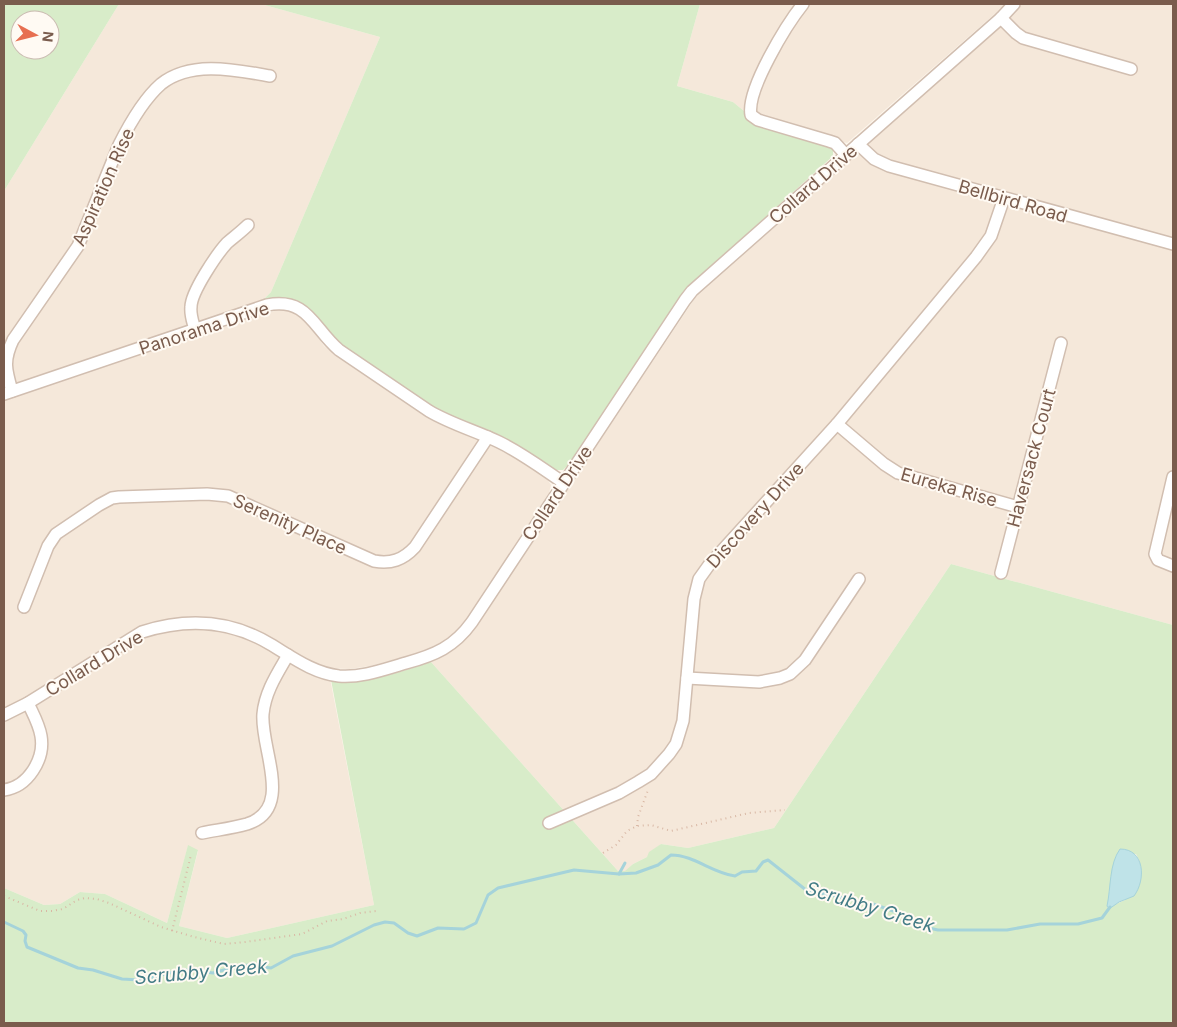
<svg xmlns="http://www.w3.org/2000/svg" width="1177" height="1027" font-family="Inter,sans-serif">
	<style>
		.residential { fill: #f5e8da }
		.green { fill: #d8ecc9; fill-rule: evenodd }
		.water { fill: #bfe3e8; stroke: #a5d3da }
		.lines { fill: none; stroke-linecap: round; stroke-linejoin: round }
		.stream { stroke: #a5d3da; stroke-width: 3 }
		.minor-casing { stroke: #d1beb0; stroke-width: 14 }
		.path { stroke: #d9b8a5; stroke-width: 2; stroke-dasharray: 1 4; stroke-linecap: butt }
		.minor { stroke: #fff; stroke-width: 11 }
		.labels { text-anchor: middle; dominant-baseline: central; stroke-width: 4; stroke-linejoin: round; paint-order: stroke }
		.street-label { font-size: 18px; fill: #7a5c4d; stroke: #fffaf3 }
		.water-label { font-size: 19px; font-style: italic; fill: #437c86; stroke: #fffaf3 }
	</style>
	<rect width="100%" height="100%" fill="#fdf6ec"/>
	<g class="residential">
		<polygon points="119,4 261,4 380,37 271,292 260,303 254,315 280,310 291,311 297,314 308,323 324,346 337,356 435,421 507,452 547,479 551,485 548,497 470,615 463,625 447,640 434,648 419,653 370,666 349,669 328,668 374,905 227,938 179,926 198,851 188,846 167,923 105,894 80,892 60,904 44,905 4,888 4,191"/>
		<polygon points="700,4 1006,4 847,143 843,142 833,136 744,111 733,102 677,86"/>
		<polygon points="1022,4 1173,4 1173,238 1166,237 1164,248 1173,250 1173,625 951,564 774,828 688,848 661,844 647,857 633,864 625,872 618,871 431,662 447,654 461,644 478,624 695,298 993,33"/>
	</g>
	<g class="green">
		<path d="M4,4H119L4,191ZM20,20H50V50H20Z"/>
		<polygon points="261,4 700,4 677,86 733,102 744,111 747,118 754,125 827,145 833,150 833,156 685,290 569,464 563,470 555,470 519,447 493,433 441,412 343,347 326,330 315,314 305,305 284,298 276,299 260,303 271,292 380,37"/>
		<path d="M951,564L1173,625V1023H4V888L44,905L60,904L80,892L105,894L167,923L188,845L198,850L179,926L227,938L374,905L331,680C363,685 401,672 431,662L618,871H625L633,864L647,857L649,852L661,844L688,848L774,828ZM1136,854L1140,862L1125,900L1107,908L1111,879L1116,855Z"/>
	</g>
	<path class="water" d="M1120,849C1145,849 1146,880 1134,896L1119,902L1109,909L1107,906C1111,888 1109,864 1120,849Z"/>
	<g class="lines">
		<g class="stream">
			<polyline points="619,874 625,863"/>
			<path d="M4,922L23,931L26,935L25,941L27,947L78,968L93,970L122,979L140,980L182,970H190L213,973L238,966L250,965L271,968L293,956L332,946L374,925L385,922L394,923L408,933L417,936L438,928L464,929L476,923L488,895L498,888L574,870L619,874L636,873L658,865L671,855C694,855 712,873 735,876L742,872L756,871L763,862L768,860L806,890L873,904L896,912L929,928L938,930H1007L1040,924H1078L1102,918L1110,907"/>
		</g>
		<g class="minor-casing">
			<g id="minor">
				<path d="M803,4C787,24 746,90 751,115L758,120L829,141L835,143L846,155"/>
				<polyline points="1001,18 1016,33 1023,38 1131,69"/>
				<polyline points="858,144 874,159 889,166 1173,244"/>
				<path d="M195,330C193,322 190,315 191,307C191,292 217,254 227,243C234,237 242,231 248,225"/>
				<path d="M12,391C6,370 3,361 13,340L78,246L119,145C129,125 145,98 161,84C191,60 236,70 270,76"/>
				<path d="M4,394L267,305C308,297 313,328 339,350L429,411C451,424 476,431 499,442C522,453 543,469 564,483"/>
				<polyline points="837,424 884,464 898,473 1018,507"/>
				<polyline points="1173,477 1155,554 1158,560 1173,566"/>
				<polyline points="1001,573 1061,343"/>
				<path d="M24,607L48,546L56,534L99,505L112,498L119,497L207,494L228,496L374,561C391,564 403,560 415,547L488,437"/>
				<polyline points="687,678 759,682 780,678 790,674 805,660 859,579"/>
				<path d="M4,715L28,703L142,632C186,618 230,620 270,644C292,657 313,673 339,676C361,678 385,669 406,663C435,655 454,647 472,622L685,300L692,291L1001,18L1014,4"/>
				<path d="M4,790C28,787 45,759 41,736C39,724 33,714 28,703"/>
				<polyline points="549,823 619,793 638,782 651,774 669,754 676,744 683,721 694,599 699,579 709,565 837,424 976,257 991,236 1004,198"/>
				<path d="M202,833C217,830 233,828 247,824C295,809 260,748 263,714C265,692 277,674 288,655"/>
			</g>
		</g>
		<g class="path">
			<polyline points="637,826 638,817 648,790"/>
			<polyline points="603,853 616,845 627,831 637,826 651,825 671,831 749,813 785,810"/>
			<polyline points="4,896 40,911 52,911 63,909 77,900 85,898 97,899 109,903 161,927 194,937 224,944 245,942 302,934 327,921 343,919 360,913 376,911"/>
			<polyline points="172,931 191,855"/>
		</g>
		<use href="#minor" class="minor"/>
	</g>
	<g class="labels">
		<g class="street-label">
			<text transform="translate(813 184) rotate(-41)">Collard Drive</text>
			<text transform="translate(103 187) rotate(-66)">Aspiration Rise</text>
			<text transform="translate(1013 201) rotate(16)">Bellbird Road</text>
			<text transform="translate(204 328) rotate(-18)">Panorama Drive</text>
			<text transform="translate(1031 458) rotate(-75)">Haversack Court</text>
			<text transform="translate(949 487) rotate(16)">Eureka Rise</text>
			<text transform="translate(557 493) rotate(-56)">Collard Drive</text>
			<text transform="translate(755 515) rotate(-48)">Discovery Drive</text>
			<text transform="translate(290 524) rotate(24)">Serenity Place</text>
			<text transform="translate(94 663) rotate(-31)">Collard Drive</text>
		</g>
		<g class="water-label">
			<text transform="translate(870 907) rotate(17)">Scrubby Creek</text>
			<text transform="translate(201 972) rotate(-5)">Scrubby Creek</text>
		</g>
	</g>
	<rect width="1177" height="1027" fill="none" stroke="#7a5c4d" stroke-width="10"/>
	<g transform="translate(35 35) rotate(97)"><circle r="24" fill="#fffaf3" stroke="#cabbb1"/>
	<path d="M0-4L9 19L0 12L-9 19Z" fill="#e76f51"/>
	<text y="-8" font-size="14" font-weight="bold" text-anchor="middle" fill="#7a5c4d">N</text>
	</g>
</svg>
